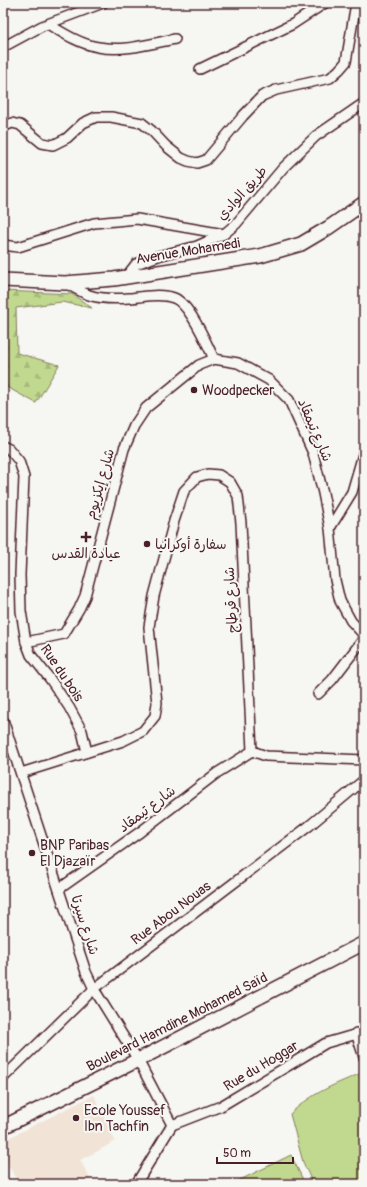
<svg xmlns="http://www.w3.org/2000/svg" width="367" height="1187" font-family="Pangolin,'Playpen Sans Arabic',sans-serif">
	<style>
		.built { fill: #f1e3d6 }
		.green { fill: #c1d98f; stroke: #867c5d }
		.forest { fill: url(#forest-firs); stroke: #867c5d }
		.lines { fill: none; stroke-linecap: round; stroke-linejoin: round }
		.street-casing { stroke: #4a1f2b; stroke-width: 12 }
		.secondary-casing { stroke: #4a1f2b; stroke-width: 16 }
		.street { stroke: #f6f6f2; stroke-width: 9 }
		.secondary { stroke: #f6f6f2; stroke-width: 13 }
		.poi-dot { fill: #4a1f2b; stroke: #f6f6f2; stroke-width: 1.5 }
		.labels { text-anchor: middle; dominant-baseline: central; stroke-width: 4; stroke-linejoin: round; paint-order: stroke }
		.street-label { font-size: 14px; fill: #4a1f2b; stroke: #f6f6f2 }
		.poi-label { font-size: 14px; fill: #4a1f2b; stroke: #f6f6f2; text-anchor: start }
	</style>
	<defs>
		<pattern id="forest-firs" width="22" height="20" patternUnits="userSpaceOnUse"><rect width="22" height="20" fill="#c1d98f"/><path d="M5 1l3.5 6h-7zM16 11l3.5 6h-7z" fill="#a7ba7c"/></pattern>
	</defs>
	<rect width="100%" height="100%" fill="#f6f6f2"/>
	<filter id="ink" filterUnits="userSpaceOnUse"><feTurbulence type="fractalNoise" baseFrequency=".025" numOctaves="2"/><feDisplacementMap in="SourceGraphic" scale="8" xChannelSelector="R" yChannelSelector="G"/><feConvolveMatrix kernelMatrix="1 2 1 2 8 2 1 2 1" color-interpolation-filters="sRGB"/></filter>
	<g filter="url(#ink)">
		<polygon class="built" points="94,1095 115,1141 96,1152 80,1160 93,1184 19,1184 3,1156 3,1141"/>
		<g class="green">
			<path d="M364,1072V1184H313L303,1162L290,1114C313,1092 336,1084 364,1072Z"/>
			<polygon points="291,1155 305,1184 231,1184 238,1181"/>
		</g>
		<polygon class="forest" points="3,291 72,294 92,308 62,302 16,308 17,353 59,365 36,403 3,385"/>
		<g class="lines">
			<g class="street-casing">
				<g id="street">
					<path d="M48,24C63,33 80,44 98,47C123,52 150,44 175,39"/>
					<polyline points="3,47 42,26 103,3"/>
					<polyline points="200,69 293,24 325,3"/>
					<polyline points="3,127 12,123 20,125 42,143 53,145 67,138 83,123 96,117 111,117 142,123 152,131 166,146 181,158 188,161 197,163 206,160 243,116 262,96 276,90 330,78 339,70 346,62 356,3"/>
					<polyline points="3,245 18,247 94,223 137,219 224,234"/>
					<polyline points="126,277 136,264 158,256 197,246 224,234 236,224 283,168 316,136 364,103"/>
					<path d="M65,283C73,287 81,292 89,295C101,299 117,299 129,298C143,297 160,293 174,298C190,304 207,344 214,359"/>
					<polyline points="214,359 238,363 269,380 289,400 313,453 323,493 330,528 335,580 340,601 351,621 363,634"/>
					<polyline points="3,446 9,449 19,461 24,477 20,575 21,611 26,642 31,655 50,679 69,707 82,731 87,752"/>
					<polyline points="330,528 352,492 364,451"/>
					<polyline points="26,642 64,634 79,609 85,596 124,449 134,426 146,408 199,365 214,359"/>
					<polyline points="318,694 332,680 362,641 364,633"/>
					<polyline points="3,720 86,972 94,989 138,1060 172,1125"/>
					<polyline points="252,751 266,756 364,760"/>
					<polyline points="21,773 123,741 143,731 155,716 157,703 149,627 154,596 174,521 184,491 197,477 208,474 219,475 230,482 238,496 241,523 252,751"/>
					<polyline points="59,889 140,832 217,773 252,751"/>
					<polyline points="356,1033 364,1057"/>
					<polyline points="3,1078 94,989 309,826 364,780"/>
					<polyline points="172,1125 221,1106 326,1043 364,1032"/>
					<polyline points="136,1184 172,1125"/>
				</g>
			</g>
			<g class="secondary-casing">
				<g id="secondary">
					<polyline points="3,280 65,283 114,279 260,256 301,244 328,228 364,203"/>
					<polyline points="3,1127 138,1060 364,943"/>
				</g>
			</g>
			<use href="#street" class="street"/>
			<use href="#secondary" class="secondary"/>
		</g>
	</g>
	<g class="poi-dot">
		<circle cx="194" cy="390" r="4"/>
		<path d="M84 531h4v4h4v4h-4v4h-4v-4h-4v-4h4z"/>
		<circle cx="147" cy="544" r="4"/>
		<circle cx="32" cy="853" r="4"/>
		<circle cx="76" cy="1118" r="4"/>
	</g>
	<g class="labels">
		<g class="street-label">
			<text transform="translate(242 193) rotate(-48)">طريق الوادي</text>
			<text transform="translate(188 251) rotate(-9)">Avenue Mohamedi</text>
			<text transform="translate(315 430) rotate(67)">شارع تيمقاد</text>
			<text transform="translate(100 484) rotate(-74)">شارع إيكزيوم</text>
			<text transform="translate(231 600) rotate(-93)">شارع قرطاج</text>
			<text transform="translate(62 673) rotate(56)">Rue du bois</text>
			<text transform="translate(147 809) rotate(-37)">شارع تيمقاد</text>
			<text transform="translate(171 913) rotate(-37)">Rue Abou Nouas</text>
			<text transform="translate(85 925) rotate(72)">شارع سيرتا</text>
			<text transform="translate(177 1022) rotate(-27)">Boulevard Hamdine Mohamed Saïd</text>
			<text transform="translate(261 1066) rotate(-31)">Rue du Hoggar</text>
		</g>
		<g class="poi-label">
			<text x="202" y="390">Woodpecker</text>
			<text x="155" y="544">سفارة أوكرانيا</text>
			<text x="86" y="553" text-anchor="middle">عيادة القدس</text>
			<text x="40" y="845">BNP Paribas<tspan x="40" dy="16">El Djazaïr</tspan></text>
			<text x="84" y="1110">Ecole Youssef<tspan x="84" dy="16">Ibn Tachfin</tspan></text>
		</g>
	</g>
	<rect width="367" height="1187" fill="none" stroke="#f6f6f2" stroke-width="16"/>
	<rect x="8" y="8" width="351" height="1171" fill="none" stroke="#4a1f2b" stroke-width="1.5" filter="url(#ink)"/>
	<path d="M217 1157v6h76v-6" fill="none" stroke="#4a1f2b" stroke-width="2"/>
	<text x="223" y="1157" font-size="12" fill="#4a1f2b" stroke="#f6f6f2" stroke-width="3" paint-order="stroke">50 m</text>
</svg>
